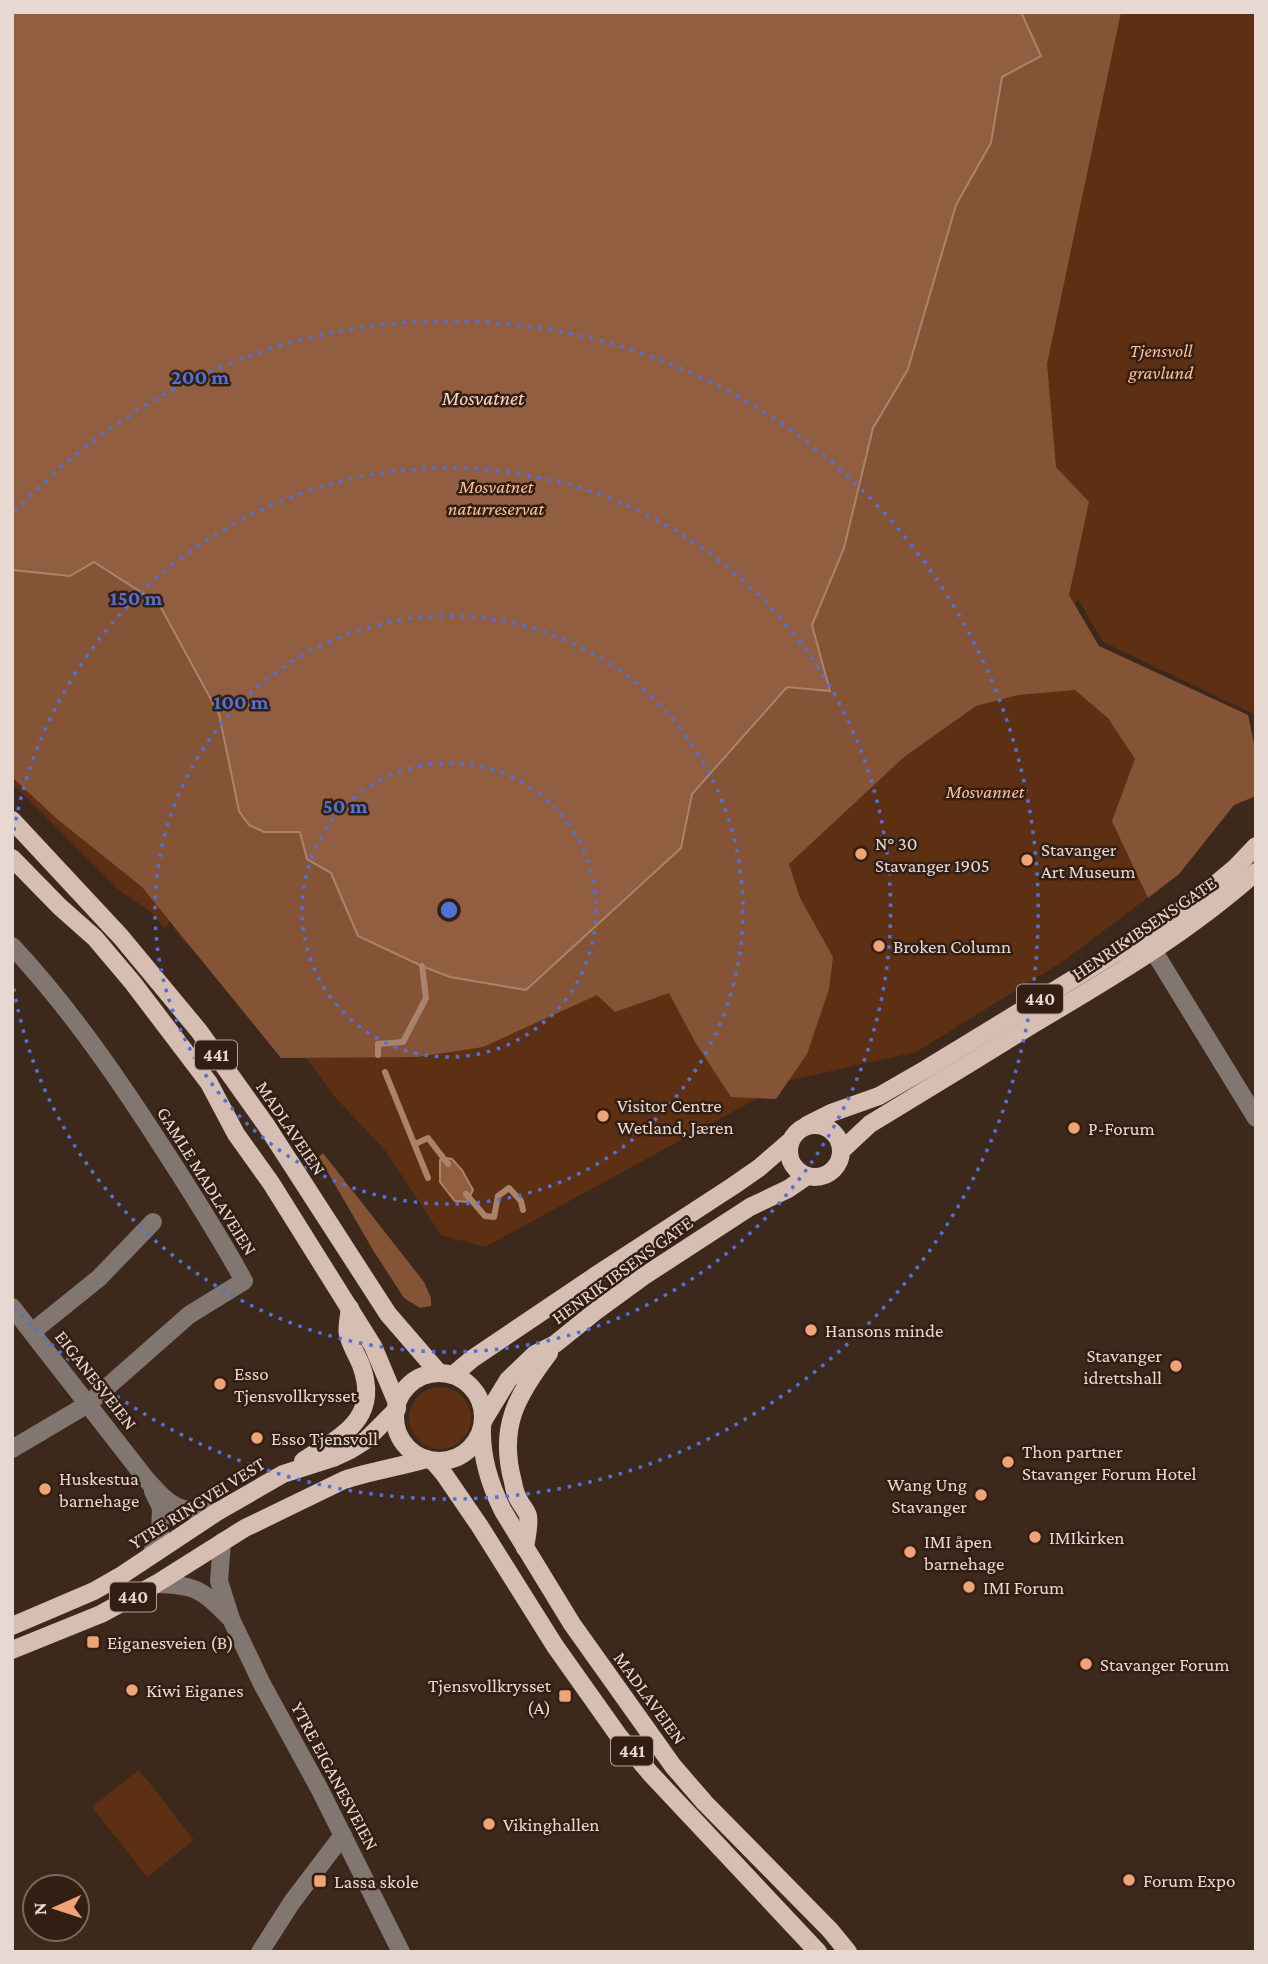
<svg xmlns="http://www.w3.org/2000/svg" width="1268" height="1964" font-family="'Crimson Pro',serif">
	<style>
		.green { fill: #5e3013 }
		.forest { fill: #855437 }
		.water { fill: #915e41; stroke: #ab836c; stroke-width: 2 }
		.lines { fill: none; stroke-linecap: round; stroke-linejoin: round }
		.stream { stroke: #ab836c; stroke-width: 6 }
		.minor { stroke: #817670; stroke-width: 18 }
		.major { stroke: #d6bfb2; stroke-width: 18 }
		.ring { fill: none; stroke: #5071d6; stroke-width: 3.5; stroke-dasharray: 3.5 7 }
		.poi-dot { fill: #efa377; stroke: #321e13; stroke-width: 2.5 }
		.labels { text-anchor: middle; dominant-baseline: central; stroke-width: 5; stroke-linejoin: round; paint-order: stroke }
		.shield { fill: #321e13; stroke: #b1a198; stroke-width: 2 }
		.shield-label { font-size: 18px; font-weight: bold; fill: #e7d9d1 }
		.park-label { font-size: 19px; font-style: italic; fill: #febf9b; stroke: #321e13 }
		.poi-label { font-size: 19px; fill: #e7d9d1; stroke: #321e13; text-anchor: start }
		.street-label { font-size: 19px; fill: #e7d9d1; stroke: #321e13 }
		.water-label { font-size: 21px; font-style: italic; fill: #f6d6c4; stroke: #321e13 }
		.centre { fill: #5071d6; stroke: #321e13; stroke-width: 3.5 }
		.ring-label { font-size: 21px; text-anchor: middle; font-weight: bold; fill: #5071d6; stroke: #321e13; stroke-width: 5; stroke-linejoin: round; paint-order: stroke }
	</style>
	<rect width="100%" height="100%" fill="#3d281c"/>
	<g class="green">
		<polygon points="12,12 1256,12 1256,715 1103,642 1078,599 1075,605 1099,646 1248,715 1256,753 1256,796 1234,805 1179,874 1062,962 916,1052 791,1080 485,1247 441,1235 384,1149 334,1096 275,1015 204,961 178,935 170,920 165,929 151,912 119,890 12,783"/>
		<circle cx="440" cy="1418" r="31"/>
		<polygon points="139,1770 194,1840 147,1877 92,1807"/>
	</g>
	<g class="forest">
		<polygon points="1021,12 1121,12 1047,364 1056,467 1089,502 1069,595 1099,646 1248,715 1256,753 1256,796 1234,805 1179,874 1148,898 1112,821 1135,759 1108,718 1075,690 1018,695 976,706 904,757 789,864 800,898 833,957 829,989 807,1054 776,1099 731,1097 695,1042 669,993 615,1012 597,995 483,1047 417,1057 281,1058 142,887 56,818 12,777 12,570 70,576 94,562 159,604 219,714 239,811 264,832 300,832 307,859 331,873 358,936 637,888 681,848 692,794 787,687 830,690 812,625 844,548 873,428 908,369 956,205 991,143 1002,77 1041,56"/>
		<polygon points="323,1153 424,1282 431,1298 431,1306 420,1308 404,1298 373,1250 319,1157"/>
	</g>
	<g class="water">
		<polygon points="12,12 1021,12 1041,56 1002,77 991,143 956,205 908,369 873,428 844,548 812,625 830,691 787,687 692,794 681,848 526,990 450,977 422,966 358,936 331,873 307,859 300,832 264,832 249,825 239,811 219,714 159,604 94,562 70,576 12,570"/>
		<polygon points="446,1158 452,1159 462,1170 473,1190 467,1202 455,1201 440,1182 440,1160"/>
	</g>
	<g class="lines">
		<g class="stream">
			<polyline points="378,1055 378,1044 403,1042 426,998 422,966"/>
			<polyline points="385,1072 428,1178"/>
			<polyline points="415,1144 428,1138 448,1164"/>
			<polyline points="466,1194 485,1216 494,1217 498,1196 509,1188 521,1201 523,1210"/>
		</g>
		<g class="minor">
			<path d="M12,946C67,1005 113,1071 157,1139C187,1185 217,1232 244,1281L189,1315L88,1404L12,1449"/>
			<polyline points="1153,950 1256,1118"/>
			<path d="M12,1307L146,1479C173,1509 176,1511 217,1512"/>
			<polyline points="32,1332 99,1278 153,1222"/>
			<polyline points="222,1542 219,1581 231,1619 262,1684 320,1790 401,1952"/>
			<polyline points="151,1555 160,1533 161,1508 153,1491"/>
			<path d="M156,1584C196,1585 201,1589 229,1617"/>
			<polyline points="260,1952 292,1902 343,1835"/>
		</g>
		<g class="major">
			<polyline points="12,820 121,937 199,1031 266,1125 388,1314 439,1373"/>
			<polyline points="12,858 60,907 95,938 133,983 209,1083 236,1134 271,1183 373,1346 397,1403"/>
			<circle cx="815" cy="1151" r="26"/>
			<polyline points="807,1125 831,1113 879,1096 926,1069 1152,931 1199,898 1235,868 1256,846"/>
			<path d="M841,1151L870,1124C923,1092 977,1059 1030,1026C1109,979 1188,933 1256,872"/>
			<circle cx="439" cy="1417" r="44"/>
			<polyline points="453,1375 472,1359 598,1274 733,1186 759,1168 789,1142"/>
			<polyline points="483,1421 508,1380 535,1354 555,1344 596,1311 644,1276 750,1207 788,1189 807,1176"/>
			<path d="M482,1428C481,1458 490,1485 503,1511L572,1624L673,1766L705,1803L830,1930L848,1952"/>
			<path d="M303,1461C341,1436 381,1419 361,1365C357,1355 351,1346 348,1335C346,1328 349,1317 350,1308"/>
			<polyline points="433,1461 444,1474 479,1525 555,1646 618,1735 650,1773 818,1952"/>
			<path d="M525,1548C526,1539 530,1525 528,1516C527,1511 522,1506 520,1502C516,1496 514,1488 513,1482C498,1427 517,1395 549,1353"/>
			<polyline points="12,1626 94,1591 122,1575 217,1512 283,1474 333,1458 350,1450 366,1440 397,1409"/>
			<path d="M12,1650L101,1614L156,1584L245,1528L344,1480C371,1471 399,1467 426,1459"/>
		</g>
	</g>
	<g class="ring">
		<circle cx="449" cy="910" r="147"/>
		<circle cx="449" cy="910" r="294"/>
		<path d="M12 841A442 442 0 1 1 12 979"/>
		<path d="M15 512A589 589 0 1 1 15 1308"/>
	</g>
	<g class="poi-dot">
		<circle cx="861" cy="854" r="7"/>
		<circle cx="1027" cy="860" r="7"/>
		<circle cx="879" cy="946" r="7"/>
		<circle cx="603" cy="1116" r="7"/>
		<circle cx="1074" cy="1128" r="7"/>
		<circle cx="811" cy="1330" r="7"/>
		<circle cx="1176" cy="1366" r="7"/>
		<circle cx="220" cy="1384" r="7"/>
		<circle cx="257" cy="1438" r="7"/>
		<circle cx="1008" cy="1462" r="7"/>
		<circle cx="45" cy="1489" r="7"/>
		<circle cx="981" cy="1495" r="7"/>
		<circle cx="1035" cy="1537" r="7"/>
		<circle cx="910" cy="1552" r="7"/>
		<circle cx="969" cy="1587" r="7"/>
		<rect x="86" y="1635" width="14" height="14" rx="3.5"/>
		<circle cx="1086" cy="1664" r="7"/>
		<circle cx="132" cy="1690" r="7"/>
		<rect x="558" y="1689" width="14" height="14" rx="3.5"/>
		<circle cx="489" cy="1824" r="7"/>
		<circle cx="1129" cy="1880" r="7"/>
		<rect x="313" y="1874" width="14" height="14" rx="3.5"/>
	</g>
	<g class="labels">
		<g class="shield">
			<rect x="1017" y="984.5" width="46" height="29" rx="5"/>
			<rect x="195" y="1040.5" width="42" height="29" rx="5"/>
			<rect x="110" y="1582.5" width="46" height="29" rx="5"/>
			<rect x="611" y="1736.5" width="42" height="29" rx="5"/>
		</g>
		<g class="shield-label">
			<text x="1040" y="999">440</text>
			<text x="216" y="1055">441</text>
			<text x="133" y="1597">440</text>
			<text x="632" y="1751">441</text>
		</g>
		<g class="park-label">
			<text x="1161" y="350">Tjensvoll<tspan x="1161" dy="22">gravlund</tspan></text>
			<text x="496" y="486">Mosvatnet<tspan x="496" dy="22">naturreservat</tspan></text>
			<text x="985" y="791">Mosvannet</text>
		</g>
		<g class="poi-label">
			<text x="875" y="843">N° 30<tspan x="875" dy="22">Stavanger 1905</tspan></text>
			<text x="1041" y="849">Stavanger<tspan x="1041" dy="22">Art Museum</tspan></text>
			<text x="893" y="946">Broken Column</text>
			<text x="617" y="1105">Visitor Centre<tspan x="617" dy="22">Wetland, Jæren</tspan></text>
			<text x="1088" y="1128">P-Forum</text>
			<text x="825" y="1330">Hansons minde</text>
			<text x="1162" y="1355" text-anchor="end">Stavanger<tspan x="1162" dy="22">idrettshall</tspan></text>
			<text x="234" y="1373">Esso<tspan x="234" dy="22">Tjensvollkrysset</tspan></text>
			<text x="271" y="1438">Esso Tjensvoll</text>
			<text x="1022" y="1451">Thon partner<tspan x="1022" dy="22">Stavanger Forum Hotel</tspan></text>
			<text x="59" y="1478">Huskestua<tspan x="59" dy="22">barnehage</tspan></text>
			<text x="967" y="1484" text-anchor="end">Wang Ung<tspan x="967" dy="22">Stavanger</tspan></text>
			<text x="1049" y="1537">IMIkirken</text>
			<text x="924" y="1541">IMI åpen<tspan x="924" dy="22">barnehage</tspan></text>
			<text x="983" y="1587">IMI Forum</text>
			<text x="107" y="1642">Eiganesveien (B)</text>
			<text x="1100" y="1664">Stavanger Forum</text>
			<text x="551" y="1685" text-anchor="end">Tjensvollkrysset<tspan x="551" dy="22">(A)</tspan></text>
			<text x="146" y="1690">Kiwi Eiganes</text>
			<text x="503" y="1824">Vikinghallen</text>
			<text x="1143" y="1880">Forum Expo</text>
			<text x="334" y="1881">Lassa skole</text>
		</g>
		<g class="street-label">
			<text transform="translate(1144 928) rotate(-34)">HENRIK IBSENS GATE</text>
			<text transform="translate(291 1128) rotate(56)">MADLAVEIEN</text>
			<text transform="translate(207 1181) rotate(58)">GAMLE MADLAVEIEN</text>
			<text transform="translate(622 1270) rotate(-36)">HENRIK IBSENS GATE</text>
			<text transform="translate(96 1380) rotate(52)">EIGANESVEIEN</text>
			<text transform="translate(197 1503) rotate(-32)">YTRE RINGVEI VEST</text>
			<text transform="translate(650 1698) rotate(54)">MADLAVEIEN</text>
			<text transform="translate(335 1776) rotate(62)">YTRE EIGANESVEIEN</text>
		</g>
		<g class="water-label">
			<text x="483" y="398">Mosvatnet</text>
		</g>
	</g>
	<circle cx="449" cy="910" r="10" class="centre"/>
	<g class="ring-label">
		<text x="200" y="384">200 m</text>
		<text x="136" y="605">150 m</text>
		<text x="241" y="709">100 m</text>
		<text x="345" y="813">50 m</text>
	</g>
	<rect width="1268" height="1964" fill="none" stroke="#e7d9d1" stroke-width="28"/>
	<g transform="translate(56 1908) rotate(267)"><circle r="33" fill="#321e13" stroke="#7a695f" stroke-width="2"/>
	<path d="M0-5L12 26L0 18L-12 26Z" fill="#efa377"/>
	<text y="-10" font-size="19" font-weight="bold" text-anchor="middle" fill="#e7d9d1">N</text>
	</g>
</svg>
